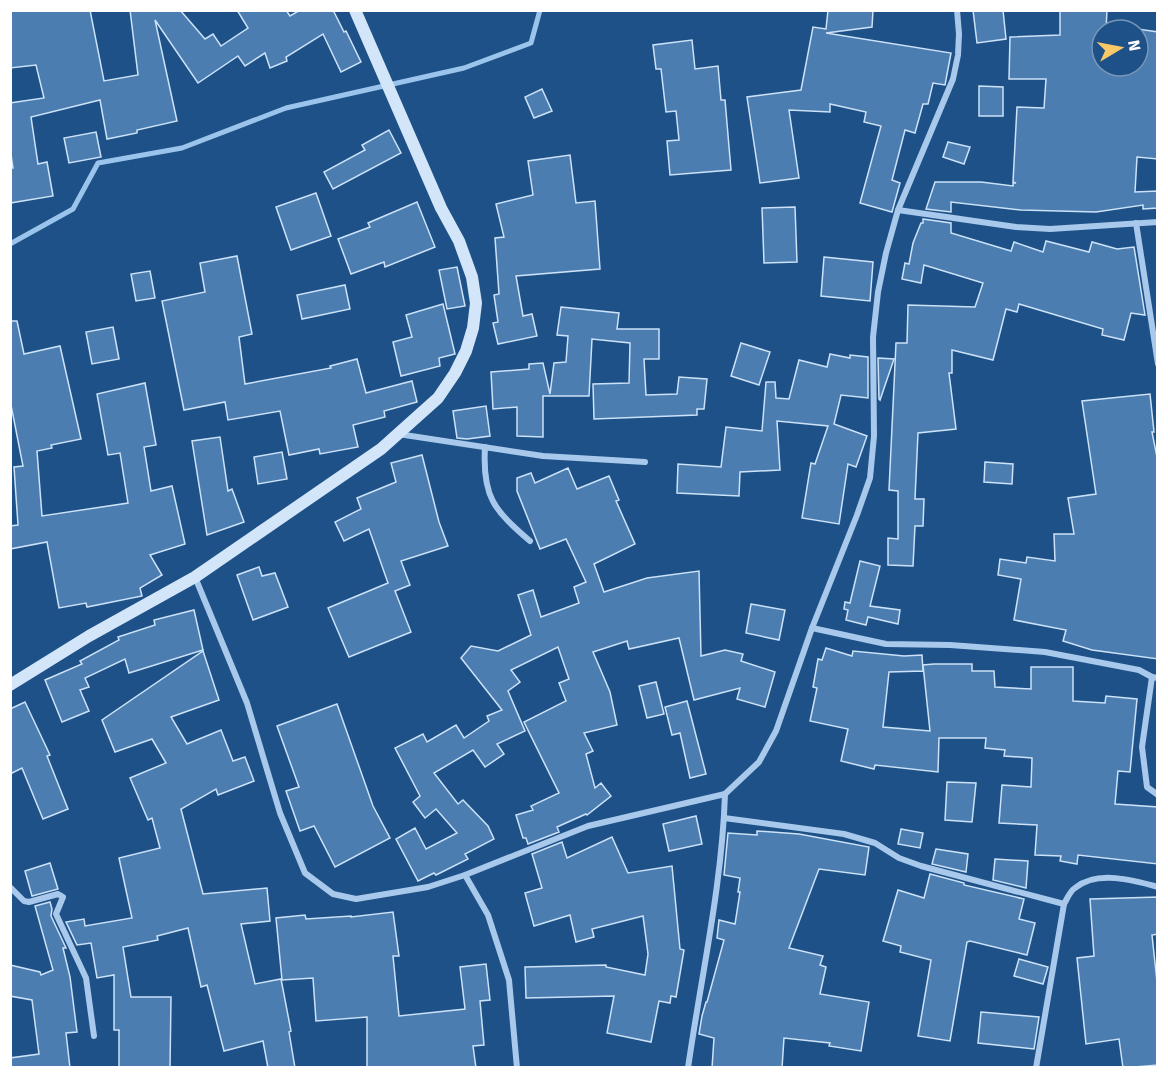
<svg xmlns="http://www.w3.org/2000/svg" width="1168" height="1078" font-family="Signika,sans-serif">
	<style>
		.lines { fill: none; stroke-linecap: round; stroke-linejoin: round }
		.stream { stroke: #9bc4ec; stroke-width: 5 }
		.building { fill: #4b7db1; stroke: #cce2f8; stroke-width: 1.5 }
		.street { stroke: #a8c9eb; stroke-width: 6 }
		.secondary { stroke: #d3e5f8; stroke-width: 12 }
	</style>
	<rect width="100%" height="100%" fill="#1e5187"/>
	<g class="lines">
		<polyline class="stream" points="10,244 73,209 98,163 182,148 286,108 464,68 531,43 540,10"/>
	</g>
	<g class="building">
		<polygon points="10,10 90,10 104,81 138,75 130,10 180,10 205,39 213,34 221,46 248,28 237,10 286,10 290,16 300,10 333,10 344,32 346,31 361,62 341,72 323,34 286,57 287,61 270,68 265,53 245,66 238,56 198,83 155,20 177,121 137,130 137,133 107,139 100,100 31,117 38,164 47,162 53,196 10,203 10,168 13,168 10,148 10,103 44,98 36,65 10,68"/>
		<polygon points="828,10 873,10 872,27 826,33 951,53 945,85 933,83 928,104 923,104 915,133 905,130 892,180 900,183 892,212 860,203 881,126 864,122 866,112 830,104 830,112 789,110 799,178 760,183 747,97 801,90 813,27 826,29"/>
		<polygon points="973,10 1003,10 1006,39 977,43"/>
		<polygon points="1060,10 1107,10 1106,30 1102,30 1102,66 1138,66 1138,29 1158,32 1158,159 1137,157 1135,192 1158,191 1158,208 1143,209 1143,205 1096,212 1021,210 951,202 951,212 926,209 935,182 981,182 1013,186 1013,183 1016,183 1013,182 1017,107 1044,108 1046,79 1009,79 1010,37 1060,35"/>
		<polygon points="692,40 695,69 718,66 721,100 725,100 731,170 670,175 667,141 679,140 676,111 666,112 661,69 656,69 653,45"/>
		<polygon points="979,86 1003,87 1003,116 979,116"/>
		<polygon points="542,89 552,111 534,118 525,97"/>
		<polygon points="389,130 401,153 333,189 324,172 365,150 362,145"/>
		<polygon points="96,132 101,157 69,163 64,138"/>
		<polygon points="948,142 970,147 964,164 943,157"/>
		<polygon points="570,155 576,203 595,201 600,269 516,276 523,316 532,314 537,336 498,344 493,323 498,322 494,295 499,294 495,238 504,237 496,204 533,195 528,161"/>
		<polygon points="316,193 331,236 291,250 276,207"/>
		<polygon points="417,202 435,247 385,267 384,262 351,274 338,239 370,227 368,223"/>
		<polygon points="795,207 797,262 764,263 762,208"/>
		<polygon points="923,219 951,223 951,233 1011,251 1014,242 1043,252 1046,241 1089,252 1092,242 1117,249 1134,247 1145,315 1131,313 1124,340 1102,335 1103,329 1019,304 1017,312 1006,309 993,360 952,350 952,373 949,373 956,429 918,433 915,499 924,499 923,526 915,526 913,566 888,565 888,538 898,539 898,491 889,490 896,343 907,343 908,305 975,307 983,283 924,265 921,283 902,279 905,263 909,264 913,243 921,223 923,223"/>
		<polygon points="237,256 252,334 239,337 245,384 331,368 330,366 357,359 366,393 412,381 417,402 384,411 385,417 353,425 358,447 320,454 319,449 289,455 280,411 228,420 225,402 184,410 162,301 205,292 200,263"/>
		<polygon points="824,257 873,262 870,301 821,296"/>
		<polygon points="457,267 465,306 447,309 439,270"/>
		<polygon points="150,271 155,298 136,301 131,274"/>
		<polygon points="345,285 350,309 302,319 297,295"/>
		<polygon points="443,304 455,354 439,358 440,366 401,376 393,342 412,337 406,315"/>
		<polygon points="561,307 619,313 617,329 659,329 659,359 644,359 646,395 677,394 679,377 707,379 704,409 697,409 697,415 594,419 593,384 629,383 630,343 592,339 589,396 543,396 543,437 517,436 517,407 493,409 491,372 529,369 529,364 543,363 550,394 554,363 566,362 568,336 557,335"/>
		<polygon points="10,321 17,321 24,354 60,346 81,439 51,445 52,448 37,451 42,516 128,503 120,453 108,455 97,394 145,383 156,445 144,447 151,491 172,486 185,544 150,555 162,575 140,588 142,596 87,607 86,603 59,608 47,542 10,549 10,526 18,525 14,467 23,466 10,400"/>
		<polygon points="113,327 119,359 92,364 86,332"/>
		<polygon points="741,343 770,352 759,385 731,376"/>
		<polygon points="830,354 850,358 850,355 868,357 868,398 841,395 834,424 867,436 856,467 848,464 839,524 802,518 811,463 815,464 828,426 777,421 780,470 740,472 739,496 677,493 678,464 721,467 726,427 762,431 766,382 775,382 776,398 789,399 799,360 827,367"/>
		<polygon points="878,358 894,359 880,400 879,399"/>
		<polygon points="1150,394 1154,432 1152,432 1158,462 1158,659 1092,650 1063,641 1066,630 1014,620 1021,579 998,575 1000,559 1026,563 1027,557 1055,561 1054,534 1074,534 1068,498 1096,494 1082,401"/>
		<polygon points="486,406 490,436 467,439 457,438 453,411"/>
		<polygon points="220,437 228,491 232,489 244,522 207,535 192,441"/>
		<polygon points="282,452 287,479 258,484 254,457"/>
		<polygon points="422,455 439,522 448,546 401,561 410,585 395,591 411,632 349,657 328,608 388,583 369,529 344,541 335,522 361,509 357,498 396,482 391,463"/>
		<polygon points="985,462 1013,464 1012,484 984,482"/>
		<polygon points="568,468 577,489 609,476 619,500 616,501 635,544 594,564 604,592 647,578 699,571 701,656 725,650 743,654 741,661 775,672 765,707 737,699 740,688 694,700 679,638 629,649 627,641 593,652 610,692 617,725 584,733 593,751 586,754 595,788 601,783 611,796 587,815 586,814 557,827 559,832 528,844 526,838 523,838 516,815 533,810 531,806 559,793 524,722 566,701 559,683 569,679 558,647 511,670 520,682 508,691 525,731 497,744 504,754 485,767 473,750 434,773 458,804 463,800 488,826 494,839 465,854 468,859 436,875 434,873 418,881 396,839 415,828 426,849 457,833 436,809 425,818 413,802 420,796 395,748 423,734 427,742 456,725 464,738 489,721 487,716 502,710 461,658 471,646 498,651 531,635 518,595 533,590 541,617 579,603 574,587 586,582 566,539 540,549 517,491 517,478 531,473 535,483"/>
		<polygon points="860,561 880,566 870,606 900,610 898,624 868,617 866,625 846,620 848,610 844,609 845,602 850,603"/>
		<polygon points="259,567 262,576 275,573 288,607 253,620 237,575"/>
		<polygon points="751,604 785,610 779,640 746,633"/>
		<polygon points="194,610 203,650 129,673 125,659 85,678 89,687 80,690 89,711 62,722 45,680 82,664 80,661 119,640 118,637 155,625 154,620"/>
		<polygon points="826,648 852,656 853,651 904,656 922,655 923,671 889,672 883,727 930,731 923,665 934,664 972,664 972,671 994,671 995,687 1031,689 1031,667 1073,667 1073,701 1105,703 1106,696 1137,699 1130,772 1118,771 1115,804 1158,807 1158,864 1078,855 1077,864 1060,861 1061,856 1035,855 1037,825 999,823 1002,785 1031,787 1032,758 1004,756 1005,750 985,748 986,738 939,738 938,772 875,765 874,769 841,761 848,729 810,721 817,688 813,687 818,659 822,660"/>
		<polygon points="203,651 219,700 171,717 187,744 221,730 233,761 245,757 254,781 218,795 216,789 181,809 203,894 267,888 270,921 241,924 255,984 281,979 291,1031 289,1032 295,1068 268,1068 263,1041 224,1051 207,985 201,987 188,928 157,936 158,940 123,947 131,997 171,997 170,1068 119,1068 119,1030 114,1030 114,975 97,978 91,943 77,945 66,922 84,919 85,926 132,918 119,858 160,848 152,818 148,820 130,778 166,763 152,739 115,752 102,720"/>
		<polygon points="656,682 664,714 647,718 639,686"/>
		<polygon points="687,701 706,774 690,778 680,733 672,735 665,707"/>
		<polygon points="25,702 50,755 47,756 68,809 43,819 22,768 10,774 10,709"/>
		<polygon points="337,704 373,806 390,838 335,867 314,826 300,831 286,791 299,787 277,726"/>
		<polygon points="947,782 976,783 972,822 945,820"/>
		<polygon points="696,816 702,844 669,851 663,824"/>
		<polygon points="901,829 923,833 920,848 898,844"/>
		<polygon points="757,831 799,834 869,847 865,875 819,869 789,948 823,956 820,965 826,967 820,994 869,1002 861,1051 829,1046 830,1043 784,1038 782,1068 712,1068 714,1038 699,1034 702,1016 706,1002 707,1002 724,940 717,938 719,920 735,924 740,892 738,892 740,878 724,875 728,833 757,835"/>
		<polygon points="612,837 628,873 672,866 680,949 684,950 676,997 671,996 670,1003 659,1001 651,1042 607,1033 614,996 526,998 525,967 606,965 606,967 645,975 648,954 643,916 592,929 594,937 576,942 570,915 534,926 525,893 542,888 532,854 562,842 567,858"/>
		<polygon points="936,849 968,854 966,872 932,864"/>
		<polygon points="995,859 1028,861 1026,888 993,880"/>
		<polygon points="50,863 58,889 32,896 25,871"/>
		<polygon points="930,874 964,883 964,885 1024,899 1019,919 1035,923 1027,955 970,941 967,942 950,1041 918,1036 931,960 900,952 901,946 883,941 898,890 924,898"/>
		<polygon points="1158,897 1158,934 1152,935 1158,991 1158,1065 1123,1068 1119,1039 1086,1044 1077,958 1094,956 1090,899"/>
		<polygon points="50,902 52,909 51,916 66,948 63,948 70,977 77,1032 66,1033 70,1068 11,1068 10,1058 39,1054 32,1000 10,996 10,965 40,972 41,975 53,970 35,906"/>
		<polygon points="393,912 399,956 393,956 399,1016 465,1009 460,967 486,964 490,1000 480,1001 484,1045 473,1046 476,1068 367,1068 367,1017 316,1021 313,978 282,980 276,918 305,915 306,919 351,916 351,917"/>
		<polygon points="1019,959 1048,967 1043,984 1014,976"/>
		<polygon points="981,1012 1039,1017 1034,1049 978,1043"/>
	</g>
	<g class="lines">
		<g class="street">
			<polyline points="898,210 1016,227 1050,229 1158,222"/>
			<polyline points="1136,223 1158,364"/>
			<polyline points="398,434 543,456 645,462"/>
			<path d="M485,447C482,497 494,510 530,541"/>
			<polyline points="195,577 247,703 280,813 305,873 333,894 356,899 428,887 465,875 588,826 725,794 759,762 776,731 812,628 857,515 870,478 874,436 873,337 878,292 886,253 898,210 953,79 958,55 959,34 957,10"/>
			<polyline points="812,628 886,644 950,645 1045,652 1139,670 1152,677 1158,678"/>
			<polyline points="1152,677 1142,747 1147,787 1158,795"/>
			<polyline points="724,818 844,834 875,843 899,858 921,866 1064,904"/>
			<polyline points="465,875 488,915 509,980 517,1068"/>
			<polyline points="10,887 24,901 29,902 58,894 63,897 56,914 86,978 94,1036"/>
			<path d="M688,1068C701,977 722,886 725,794"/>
			<path d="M1036,1068L1064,904C1067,899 1070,891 1075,888C1097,870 1133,880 1158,887"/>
		</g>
		<polyline class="secondary" points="10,685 89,636 195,577 381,449 438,398 455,373 466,351 473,328 476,303 472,277 459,241 441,208 355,10"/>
	</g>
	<rect width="1168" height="1078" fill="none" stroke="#ffffff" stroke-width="24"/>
	<g transform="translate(1120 48) rotate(80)"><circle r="28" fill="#1e5187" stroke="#7897b7" stroke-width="1.5"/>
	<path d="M0-4.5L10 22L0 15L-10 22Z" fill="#f9c867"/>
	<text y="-9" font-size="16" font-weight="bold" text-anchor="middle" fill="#ffffff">N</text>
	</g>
</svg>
